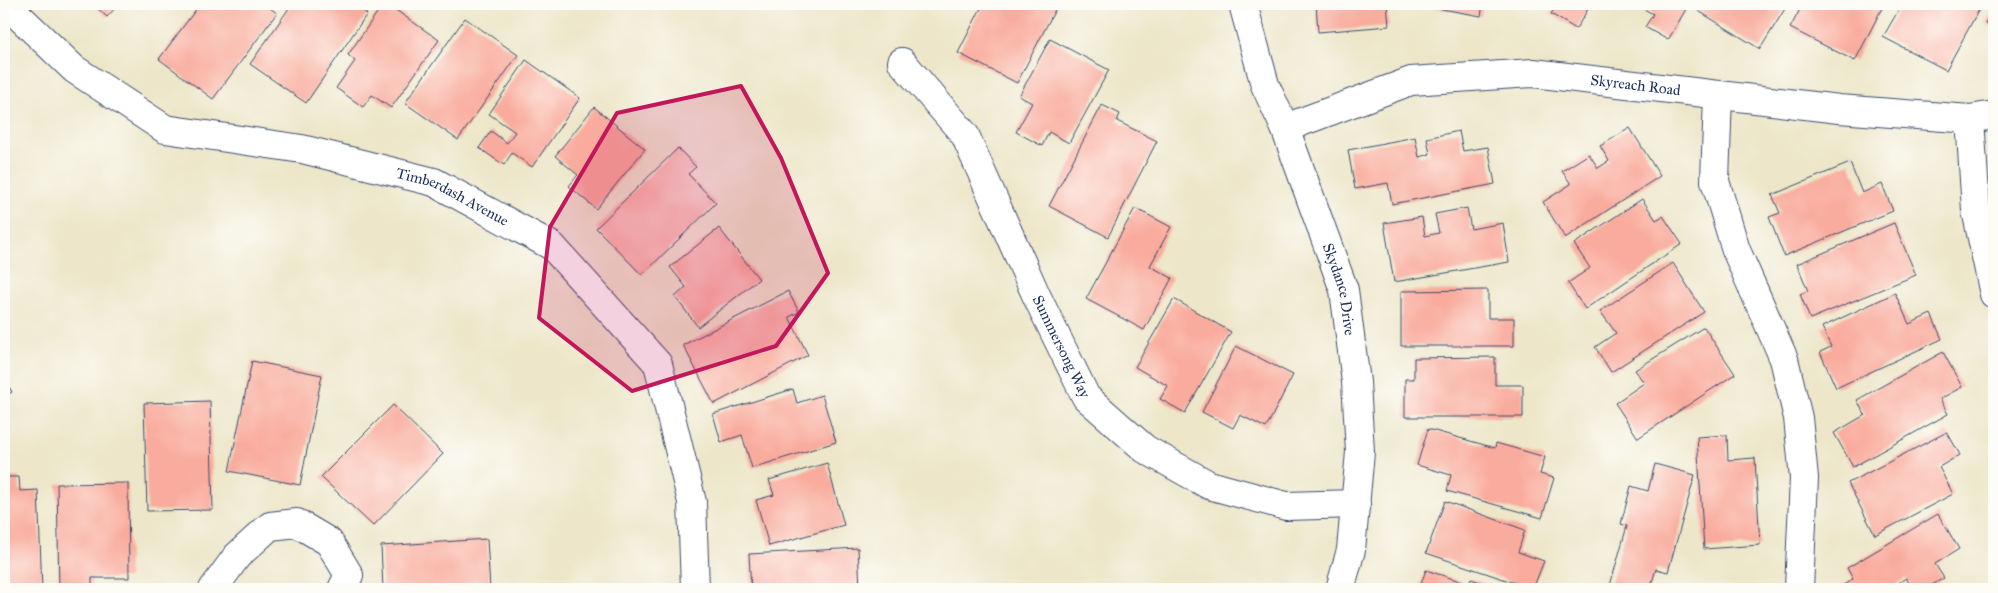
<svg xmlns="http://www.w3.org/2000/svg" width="1998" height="593" font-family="'IM FELL Great Primer',serif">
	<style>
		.building { fill: #f9ac9d }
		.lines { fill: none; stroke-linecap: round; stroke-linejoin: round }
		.street-casing { stroke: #3a4a6e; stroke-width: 30 }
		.street { stroke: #fff; stroke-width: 28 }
		.marked { fill: #c2185b; fill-opacity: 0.2; stroke: #c2185b; stroke-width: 4; stroke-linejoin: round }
		.labels { text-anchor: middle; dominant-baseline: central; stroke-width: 4.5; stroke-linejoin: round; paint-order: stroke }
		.street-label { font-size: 15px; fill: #1b2f5e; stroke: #fdfcf7 }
	</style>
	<rect width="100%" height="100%" fill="#fdfcf7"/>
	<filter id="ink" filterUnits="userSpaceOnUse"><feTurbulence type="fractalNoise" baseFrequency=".02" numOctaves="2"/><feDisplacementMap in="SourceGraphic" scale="10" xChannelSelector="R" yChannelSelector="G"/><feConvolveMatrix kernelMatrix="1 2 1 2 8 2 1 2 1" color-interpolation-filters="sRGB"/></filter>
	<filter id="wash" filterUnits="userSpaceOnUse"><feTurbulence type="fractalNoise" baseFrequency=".0096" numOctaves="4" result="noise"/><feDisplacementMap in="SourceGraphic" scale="20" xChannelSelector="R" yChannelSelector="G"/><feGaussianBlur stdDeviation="1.12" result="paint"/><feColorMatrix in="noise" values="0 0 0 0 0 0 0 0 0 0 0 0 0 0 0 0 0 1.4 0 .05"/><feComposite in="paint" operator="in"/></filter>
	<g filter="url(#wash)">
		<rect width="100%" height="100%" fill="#ede6c9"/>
		<g id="blocks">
			<g class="building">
				<polygon points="93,4 119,4 107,17"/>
				<polygon points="200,4 264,4 277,13 213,99 159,59"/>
				<polygon points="292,4 352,4 367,14 306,103 250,64"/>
				<polygon points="383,4 387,4 439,40 391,108 372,95 363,107 336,88 355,61 348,55"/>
				<polygon points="983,4 1058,4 1017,83 958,53"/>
				<polygon points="1316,4 1387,4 1389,26 1318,32"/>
				<polygon points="1414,4 1483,4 1481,16"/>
				<polygon points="1558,4 1591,4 1576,29 1551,14"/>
				<polygon points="1635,4 1689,4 1668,40 1645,27 1653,14"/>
				<polygon points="1701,4 1788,4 1760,49 1697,10"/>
				<polygon points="1803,4 1884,4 1855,61 1790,28"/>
				<polygon points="1902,4 1982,4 1946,70 1883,37"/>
				<polygon points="1994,8 1994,28 1985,23"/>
				<polygon points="465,18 518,55 458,140 405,103"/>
				<polygon points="1050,39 1109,70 1069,143 1049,132 1042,146 1016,132 1032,103 1019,96"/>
				<polygon points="526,60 580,98 532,167 512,153 504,165 479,148 491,131 507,143 515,132 489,114"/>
				<polygon points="1102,105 1120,114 1117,121 1157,141 1108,237 1049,206"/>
				<polygon points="594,107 645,149 596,209 569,186 578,175 555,156"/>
				<polygon points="1630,128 1660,176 1565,238 1543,202 1571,184 1562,171 1589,154 1598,168 1609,161 1600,146"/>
				<polygon points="1459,131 1463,151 1488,147 1495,184 1392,204 1388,183 1355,189 1348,150 1415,137 1419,157 1430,154 1427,138"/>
				<polygon points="678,148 696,167 688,174 716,203 642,275 596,228"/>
				<polygon points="1850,163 1862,193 1882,184 1893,211 1784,256 1769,217 1780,213 1772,195"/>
				<polygon points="1642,199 1656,220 1663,216 1682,244 1585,309 1568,283 1590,268 1574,244"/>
				<polygon points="1135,208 1171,227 1150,266 1172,278 1144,330 1086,299"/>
				<polygon points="1467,208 1471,229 1503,223 1509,262 1394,282 1384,223 1422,217 1425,236 1439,233 1435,214"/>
				<polygon points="1894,223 1916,275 1810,319 1800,294 1808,291 1797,264"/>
				<polygon points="719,228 759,279 698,327 675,297 686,287 670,267"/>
				<polygon points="1673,263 1704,312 1611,372 1595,347 1616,333 1600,311"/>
				<polygon points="1488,290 1488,318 1514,318 1514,346 1401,346 1401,291"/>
				<polygon points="788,291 799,312 789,317 808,355 714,404 683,345"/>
				<polygon points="1895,293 1909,324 1931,314 1942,339 1836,388 1820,352 1831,347 1822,327"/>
				<polygon points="1174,299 1231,332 1185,413 1160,399 1168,386 1135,367"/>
				<polygon points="1704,327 1735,374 1638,438 1615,403 1644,383 1635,370"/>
				<polygon points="1236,346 1293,375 1266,428 1240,415 1233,428 1202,412"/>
				<polygon points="1943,352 1962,387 1940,399 1948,414 1853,467 1834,433 1865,415 1857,400"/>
				<polygon points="1495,357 1495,385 1523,385 1523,417 1405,417 1405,379 1414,379 1414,358"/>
				<polygon points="252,361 322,375 300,485 229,471"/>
				<polygon points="4,378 12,392 4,397"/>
				<polygon points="793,389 797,403 822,395 836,442 752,468 742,435 721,442 713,414"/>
				<polygon points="210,401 213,510 147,511 144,403"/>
				<polygon points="393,405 443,454 373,526 321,477"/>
				<polygon points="1428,429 1495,448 1496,443 1545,457 1540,474 1554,478 1542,518 1447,491 1451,475 1417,465"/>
				<polygon points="1947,432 1960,455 1939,467 1953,494 1875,535 1848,483"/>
				<polygon points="1727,435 1728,460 1755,458 1760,545 1704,549 1697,437"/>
				<polygon points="827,463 844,525 769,546 756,500 774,495 769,480"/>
				<polygon points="1655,464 1695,475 1668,572 1656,569 1650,589 1609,589 1627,526 1621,524 1631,486 1648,491"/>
				<polygon points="4,477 19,477 20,491 38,490 42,589 4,589"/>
				<polygon points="128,483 129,578 92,578 92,589 59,589 57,484"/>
				<polygon points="1445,501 1525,530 1518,552 1544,561 1533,589 1426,553"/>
				<polygon points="1938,514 1959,549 1935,564 1944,578 1925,589 1913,589 1906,578 1895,585 1897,589 1837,589 1853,579 1847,568"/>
				<polygon points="487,539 490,589 383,589 381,546"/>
				<polygon points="858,548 860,589 751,589 749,554"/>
				<polygon points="1426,570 1469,584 1471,579 1502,589 1419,589"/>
			</g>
		</g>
	</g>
	<g filter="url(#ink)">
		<use href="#blocks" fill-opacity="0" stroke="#3a4a6e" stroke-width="1"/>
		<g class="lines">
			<g class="street-casing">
				<g id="street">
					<path id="s1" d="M6,4L74,69L165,129L302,149L434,182L552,246L658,364L692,502L695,589"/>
					<path id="s2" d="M1243,4L1265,85L1285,128L1344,290L1356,382L1360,452L1351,550L1340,589"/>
					<path id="s3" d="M902,62L965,135L1037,297L1086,397L1145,449L1209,485L1286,506L1356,504"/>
					<polyline points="1718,95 1715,181 1736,250 1784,359 1798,418 1804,478 1799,589"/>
					<polyline points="1970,119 1976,210 1994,294"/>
					<path id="s4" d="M1285,128L1411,81L1533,73L1839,109L1970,119L1994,115"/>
					<polyline points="213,589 237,556 270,526 297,523 329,542 349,575 342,589"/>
				</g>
			</g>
			<use href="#street" class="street"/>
		</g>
	</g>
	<path class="marked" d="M741,86L781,158L828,273L776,346L632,391L539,318L550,227L617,113Z"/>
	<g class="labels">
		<g class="street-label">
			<text stroke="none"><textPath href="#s4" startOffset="360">Skyreach Road</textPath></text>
			<text stroke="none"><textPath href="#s1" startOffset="500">Timberdash Avenue</textPath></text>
			<text stroke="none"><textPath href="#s2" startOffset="302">Skydance Drive</textPath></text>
			<text stroke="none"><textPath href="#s3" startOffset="329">Summersong Way</textPath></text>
		</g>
	</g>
	<rect width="1998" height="593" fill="none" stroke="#fdfcf7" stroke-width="20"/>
</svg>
